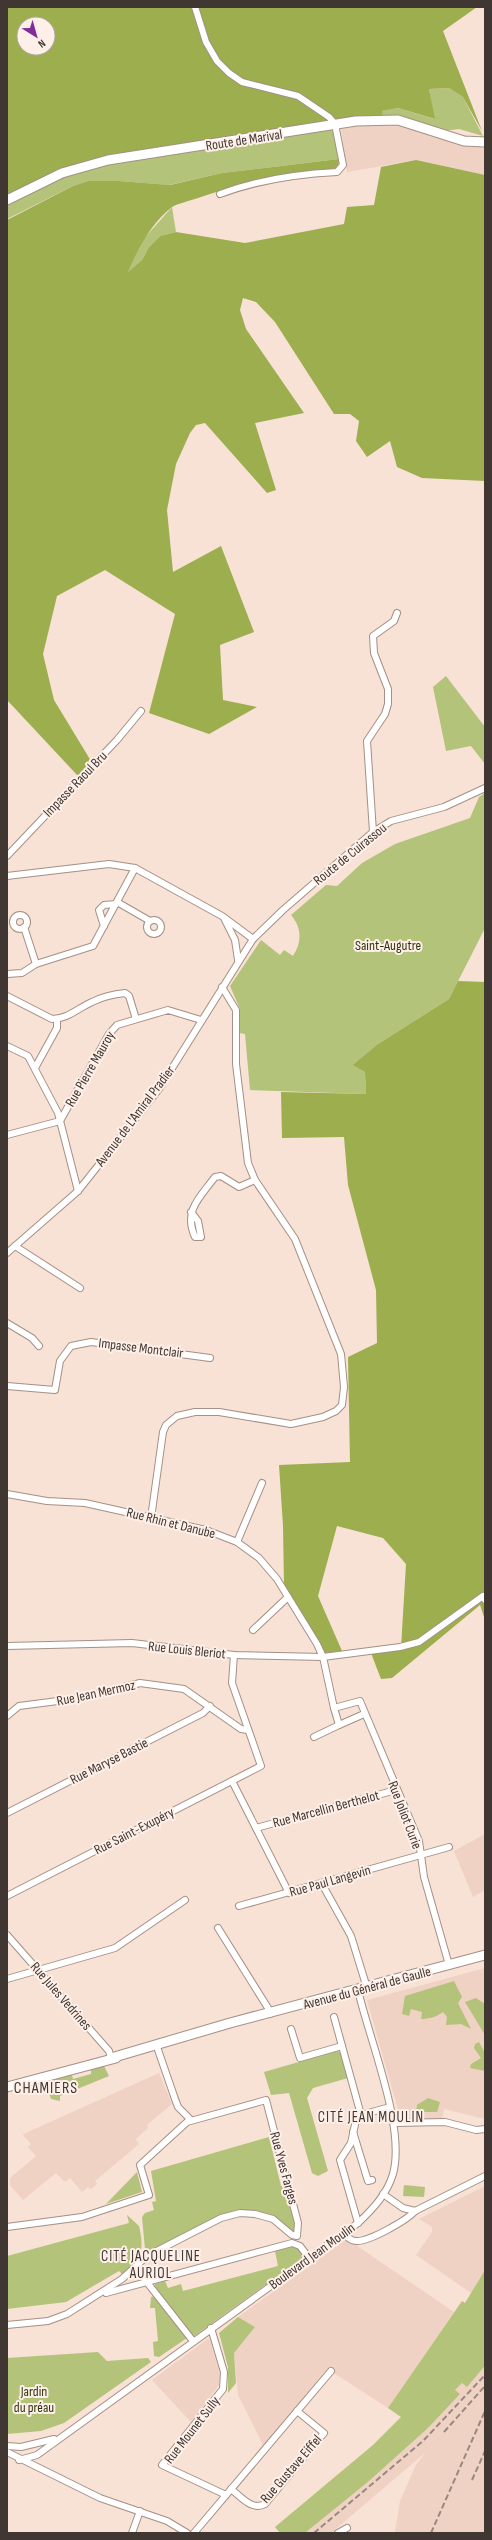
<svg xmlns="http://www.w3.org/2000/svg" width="492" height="2540" font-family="'Sofia Sans Condensed',sans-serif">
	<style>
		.built { fill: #efd2c3 }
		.green { fill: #b3c379 }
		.forest { fill: #9cae4d; fill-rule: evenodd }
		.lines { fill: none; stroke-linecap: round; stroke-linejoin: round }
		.minor-casing { stroke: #a59085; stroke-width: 8 }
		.secondary-casing { stroke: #a59085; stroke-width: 11 }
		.minor { stroke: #fff; stroke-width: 6 }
		.secondary { stroke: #fff; stroke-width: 9 }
		.rail { stroke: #988980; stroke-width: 2; stroke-dasharray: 6 3; stroke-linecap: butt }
		.labels { text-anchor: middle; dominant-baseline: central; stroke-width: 4; stroke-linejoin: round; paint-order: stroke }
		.street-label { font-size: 14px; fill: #403732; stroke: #fef0e9 }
		.park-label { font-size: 14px; fill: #2e350c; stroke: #fef0e9 }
		.neighbourhood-label { font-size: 15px; letter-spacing: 1px; fill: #403732; stroke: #fef0e9 }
		.quarter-label { font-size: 16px; letter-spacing: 1px; fill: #403732; stroke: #fef0e9 }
	</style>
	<rect width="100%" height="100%" fill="#f8e1d5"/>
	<g class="built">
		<polygon points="406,118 444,131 474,137 485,136 485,175 416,160 347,172 340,121"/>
		<polygon points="485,1834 485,1890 473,1897 454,1851"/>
		<polygon points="485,1968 485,2119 444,2109 442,2119 401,2120 367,2000"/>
		<polygon points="159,2073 172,2104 147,2125 148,2128 136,2139 139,2144 95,2181 97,2184 91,2189 88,2187 82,2192 70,2178 65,2182 56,2173 23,2200 10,2185 10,2178 36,2156 28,2147 31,2144 23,2135 28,2132"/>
		<polygon points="485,2186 485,2270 471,2293 416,2255 432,2232 432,2227 419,2219"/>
		<polygon points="347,2239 454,2312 388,2408 329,2370 264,2447 238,2395 234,2353 255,2327 238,2317"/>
		<polygon points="209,2338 220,2375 219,2385 191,2422 152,2380"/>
		<polygon points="485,2365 485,2533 395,2532 400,2501 416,2465 426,2452 331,2533 305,2533 369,2481 428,2428 460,2394 455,2390 462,2383 467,2387"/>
	</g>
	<g class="green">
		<polygon points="449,88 463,97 483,136 459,129 444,131 406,118 383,116 381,111 398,108 434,119 429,89"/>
		<polygon points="331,124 339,159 222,173 169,185 119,181 88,181 73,186 7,219 7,198 59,171"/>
		<polygon points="172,207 176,232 160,236 149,247 142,260 127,273 140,243"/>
		<polygon points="446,676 485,727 485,764 471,746 446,751 433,687"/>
		<path d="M485,793V928L449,999L378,1044L354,1065L365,1072L366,1094L250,1090L245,1034L239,1033L240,1009L230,986L261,940L280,955L284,950L293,956C302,942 302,928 291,915L326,885L337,886L362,863L395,844L470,818L479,797Z"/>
		<path d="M454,1981L462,1997L458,2003L471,2029L461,2024L446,2025L447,2017L443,2012C436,2017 429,2019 421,2019L422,2012L411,2009L409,2016L402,2014L405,1996Z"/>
		<polygon points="476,1998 485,2004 485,2035 465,2002"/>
		<polygon points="479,2042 485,2053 485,2071 470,2068 471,2064 481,2058 474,2048 475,2044"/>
		<polygon points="337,2051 341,2052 348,2078 313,2088 307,2098 328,2171 318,2176 312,2173 289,2093 271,2095 264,2072"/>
		<polygon points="104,2066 109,2076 60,2096 60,2101 51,2099 45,2082 72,2075 73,2079 91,2074 91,2070"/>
		<polygon points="428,2098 440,2102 437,2112 416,2112 417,2105"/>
		<polygon points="269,2137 281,2186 286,2186 295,2224 293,2234 256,2212 221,2216 149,2251 145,2249 142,2217 145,2213 154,2210 152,2202 156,2201 151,2171"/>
		<polygon points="137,2172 142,2192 106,2204"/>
		<polygon points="404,2185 425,2187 424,2197 403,2196"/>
		<path d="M127,2215L139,2226C145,2252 141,2257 122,2274L119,2271L66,2302L7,2309V2256L129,2223Z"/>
		<polygon points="293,2246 297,2246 304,2257 193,2337 154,2287 155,2284 165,2281 168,2288 181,2284 183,2291 278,2266 275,2251"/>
		<polygon points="485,2270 485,2365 483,2368 467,2387 462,2383 455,2390 460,2394 428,2428 369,2481 305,2533 280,2533 275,2527 373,2445 401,2417 388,2408 462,2301 465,2303"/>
		<polygon points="154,2296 187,2338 159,2357 154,2356 153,2342 158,2341 155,2308 150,2308 151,2297"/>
		<polygon points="238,2317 255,2327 234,2353 236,2383 228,2393 228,2367 219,2333"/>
		<polygon points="98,2352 107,2361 148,2358 151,2362 64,2423 41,2431 7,2434 7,2358"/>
	</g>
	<g class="forest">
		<path d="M7,7H477L443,31L482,131L463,97L449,88L429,89L435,119L398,108L382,111L383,116L59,171L7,198ZM24,24H48V48H24Z"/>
		<path d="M339,159L338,168C290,173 243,182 198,198C190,201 179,203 172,207C152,222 137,250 128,272L142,260L149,247L160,236L176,232L245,243L344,224L347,207L374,205L381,167L416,160L485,175V481L422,478L397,467L390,441L367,457L356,441L359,421L350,414H334L275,322L256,302L243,298L240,310L246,329L304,413L255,423L276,490L267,493L205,423L196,425L190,433L176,464L167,510L173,572L221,546L254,632L220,645L223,700L257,707L209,734L149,713L175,614L105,570L57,596L43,654L54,700L91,761L78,776L7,700V220L73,186L88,181H119L170,185L222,173Z"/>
		<polygon points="458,981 485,982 485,1620 480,1605 392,1678 381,1679 371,1653 401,1648 406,1564 383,1538 337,1526 318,1596 342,1651 325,1653 284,1585 283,1526 279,1465 350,1462 348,1357 377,1343 376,1290 348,1185 344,1137 282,1138 281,1092 366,1094 365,1072 353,1065 378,1044 449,999"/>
	</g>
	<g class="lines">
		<g class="minor-casing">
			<g id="minor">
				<path d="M195,7L206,42L217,61L229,73L242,82L298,96L329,117L335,124L343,165L337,172C298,174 257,180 220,194"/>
				<polyline points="373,832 367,741 385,714 388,704 388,689 374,653 373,636 394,621 397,613"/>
				<polyline points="7,856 117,740 141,711"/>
				<polyline points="7,876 109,864 135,868 222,916 253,939"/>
				<polyline points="117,902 150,921"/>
				<circle cx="20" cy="922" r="7"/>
				<polyline points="225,920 235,940 238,960"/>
				<circle cx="154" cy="927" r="7"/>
				<polyline points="104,926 99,910 104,905 116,904"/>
				<polyline points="24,927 36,964"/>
				<polyline points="7,974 22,973 36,964 93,946 135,868"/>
				<path d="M7,996L52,1019C68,1019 78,1008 92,1002C102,997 114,994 125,993L129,996L136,1019"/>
				<polyline points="7,1046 28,1056 58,1113 78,1191"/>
				<polyline points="35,1068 57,1028 57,1019"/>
				<polyline points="7,1135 60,1121 109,1034 117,1025 168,1010 201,1020"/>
				<path d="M191,1212L198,1221L201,1237H195C183,1211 200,1197 215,1177L221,1176L239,1187L255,1180"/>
				<polyline points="15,1246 80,1288"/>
				<polyline points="7,1253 78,1191 159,1089 253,939 283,910 373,832 391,821 444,807 485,788"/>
				<polyline points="7,1323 32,1338 39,1346"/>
				<polyline points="7,1386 55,1390 60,1361 71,1346 91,1342 210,1358"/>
				<polyline points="7,1494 47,1501 85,1503 206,1530 237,1542 259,1558 277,1579 317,1644 323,1657 334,1708"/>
				<polyline points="151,1518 163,1432 166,1425 177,1416 195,1412 219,1412 291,1424 323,1417 336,1411 342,1405 344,1387 341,1354 295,1239 255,1180 248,1163 236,1064 236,1010 222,987"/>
				<polyline points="237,1542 262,1483"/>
				<polyline points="253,1630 288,1597"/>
				<polyline points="7,1646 132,1643 234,1655 323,1657 400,1647 419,1642 483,1596 485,1600"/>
				<polyline points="364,1714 339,1725 334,1708 360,1701 419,1841 424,1877 449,1965"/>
				<polyline points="7,1716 19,1706 81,1698 140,1683 184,1689 241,1729 248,1730"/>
				<polyline points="314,1737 339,1725"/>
				<polyline points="232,1781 289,1893"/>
				<polyline points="7,1813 203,1713 210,1706"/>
				<polyline points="256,1828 396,1790"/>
				<polyline points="322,1884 351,1936 367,1988"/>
				<polyline points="7,1896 261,1766 232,1683 234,1655"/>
				<polyline points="239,1906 449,1847"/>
				<polyline points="218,1928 268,2008 270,2014"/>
				<polyline points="7,1935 109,2051 111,2058"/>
				<polyline points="7,1979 115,1948 185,1900"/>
				<polyline points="334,2017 361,2115"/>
				<polyline points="291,2029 300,2058 342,2046"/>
				<polyline points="156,2044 175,2099 178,2107 191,2120"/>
				<polyline points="394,2123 445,2122 476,2130 485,2129"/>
				<polyline points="353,2132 368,2181 372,2180"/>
				<polyline points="383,2194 403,2208 415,2211 485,2176"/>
				<polyline points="358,2223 340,2160 351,2143 356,2120 361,2115 390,2107"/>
				<polyline points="7,2227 82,2217 149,2195 140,2165 187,2122 266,2100 298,2223 297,2236 292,2235 273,2219 255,2214 240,2213 221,2218 147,2256 122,2279 67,2314 48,2321 7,2325"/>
				<path d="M343,2233C347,2237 351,2241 356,2241C369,2242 407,2220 415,2211"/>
				<polyline points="135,2267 193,2341"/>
				<polyline points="106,2293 292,2243 300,2246 309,2258"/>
				<polyline points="211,2328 224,2372 223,2389 162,2465 226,2495"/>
				<polyline points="7,2446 21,2447 54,2439"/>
				<polyline points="7,2452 100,2498 167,2521 187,2533"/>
				<path d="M19,2460L37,2455L358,2223C373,2209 387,2194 393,2174C406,2127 369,2039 358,1990"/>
				<path d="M231,2489C241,2497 252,2511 265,2504L324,2433L297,2411"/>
				<polyline points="132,2533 140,2511"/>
				<polyline points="194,2533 331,2371"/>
				<polyline points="338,2533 347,2528"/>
			</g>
		</g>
		<g class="secondary-casing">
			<g id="secondary">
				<polyline points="7,200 62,173 108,160 356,121 398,120 464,141 485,142"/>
				<polyline points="111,2058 230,2023 485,1955"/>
				<polyline points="7,2087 116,2058"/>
			</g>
		</g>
		<use href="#minor" class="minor"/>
		<use href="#secondary" class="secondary"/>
		<g class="rail">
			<polyline points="444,2432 485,2386"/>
			<polyline points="472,2480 485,2451"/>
			<polyline points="314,2533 423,2441 485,2375"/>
			<polyline points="431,2533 485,2411"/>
		</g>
	</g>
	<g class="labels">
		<g class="street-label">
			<text transform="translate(244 140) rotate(-9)">Route de Marival</text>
			<text transform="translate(75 784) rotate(-46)">Impasse Raoul Bru</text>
			<text transform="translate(350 854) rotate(-39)">Route de Cuirassou</text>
			<text transform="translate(90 1069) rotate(-60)">Rue Pierre Mauroy</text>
			<text transform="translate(135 1116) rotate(-53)">Avenue de L'Amiral Pradier</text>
			<text transform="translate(141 1348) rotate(7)">Impasse Montclair</text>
			<text transform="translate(171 1523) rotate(14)">Rue Rhin et Danube</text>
			<text transform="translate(187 1650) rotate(6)">Rue Louis Bleriot</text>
			<text transform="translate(96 1693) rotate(-12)">Rue Jean Mermoz</text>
			<text transform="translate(109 1761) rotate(-27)">Rue Maryse Bastie</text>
			<text transform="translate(326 1809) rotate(-15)">Rue Marcellin Berthelot</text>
			<text transform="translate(405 1815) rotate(69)">Rue Joliot Curie</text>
			<text transform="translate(134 1831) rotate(-27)">Rue Saint-Exupéry</text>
			<text transform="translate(330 1881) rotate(-16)">Rue Paul Langevin</text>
			<text transform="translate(367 1988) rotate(-15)">Avenue du Général de Gaulle</text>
			<text transform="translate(61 1996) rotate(49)">Rue Jules Vedrines</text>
			<text transform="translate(284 2168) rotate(75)">Rue Yves Farges</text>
			<text transform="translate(312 2256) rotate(-36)">Boulevard Jean Moulin</text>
			<text transform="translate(192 2430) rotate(-52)">Rue Mounet Sully</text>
			<text transform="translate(291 2469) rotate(-49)">Rue Gustave Eiffel</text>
		</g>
		<g class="park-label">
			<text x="388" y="945">Saint-Augutre</text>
			<text x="34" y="2391">Jardin<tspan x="34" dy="16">du préau</tspan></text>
		</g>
		<g class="neighbourhood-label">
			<text x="371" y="2117">CITÉ JEAN MOULIN</text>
			<text x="151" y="2256">CITÉ JACQUELINE<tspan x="151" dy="17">AURIOL</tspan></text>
		</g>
		<g class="quarter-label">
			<text x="46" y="2088">CHAMIERS</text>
		</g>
	</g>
	<rect width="492" height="2540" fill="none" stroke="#403732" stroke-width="16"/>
	<g transform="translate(36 36) rotate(143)"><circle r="19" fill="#fef0e9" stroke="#b2a6a0"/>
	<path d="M0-3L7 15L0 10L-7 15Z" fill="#822c9a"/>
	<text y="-6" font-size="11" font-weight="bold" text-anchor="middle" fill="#403732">N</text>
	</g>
</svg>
